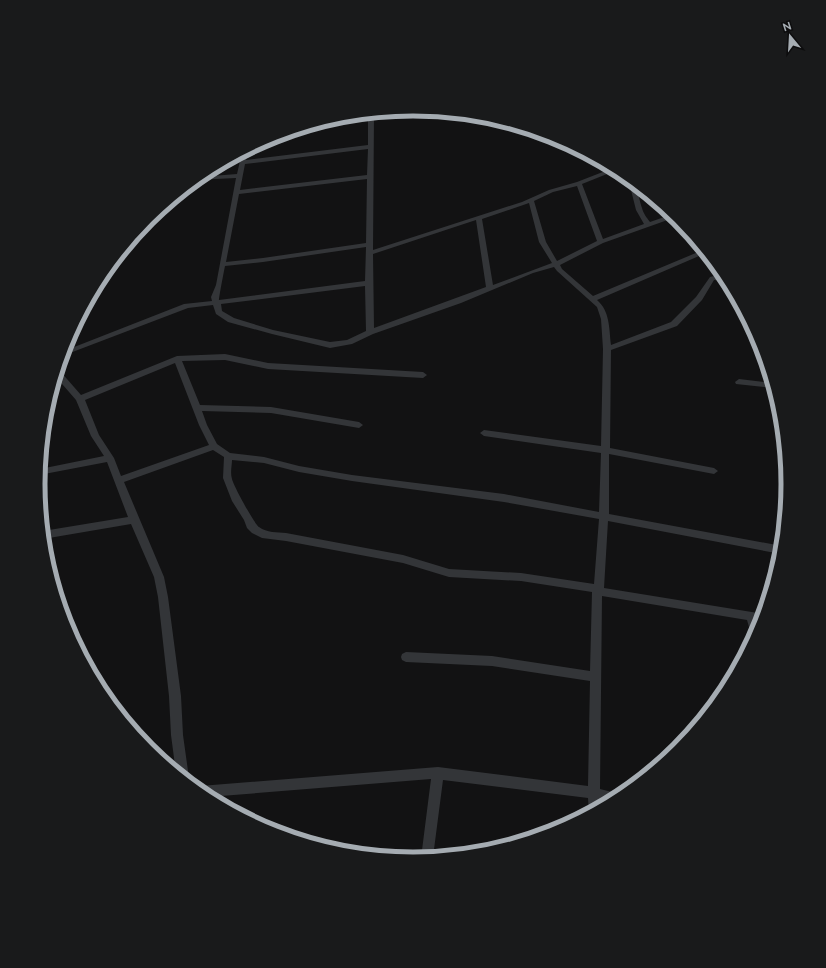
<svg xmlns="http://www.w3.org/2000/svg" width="826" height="968" font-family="Raleway,sans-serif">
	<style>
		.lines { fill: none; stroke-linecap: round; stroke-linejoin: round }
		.minor { fill: #333538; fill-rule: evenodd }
		.rim { fill: none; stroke: #a5acb2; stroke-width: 5 }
	</style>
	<rect width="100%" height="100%" fill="#121213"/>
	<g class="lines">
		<g class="minor">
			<path d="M368,113H374L373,250L522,202L549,190L577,182L613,168L617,170L582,184L603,239L644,224L636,210L630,186L625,178L626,177C638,183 638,196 642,208C643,213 647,218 650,222L673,214L676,217L603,243L560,265L562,269L593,296L703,250L706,253L597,300C610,311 609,328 611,345L671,322L696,297L710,277L718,275L725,277L728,281L714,280L702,300L677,326L611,350L610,448L714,468L718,471L714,474L609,454V514L782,546L781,554L608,521L604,588L764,614L761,622H758L759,628L754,638L751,634L747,620L602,596L600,789L620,794L621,796L609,802L600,801V807L589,813L588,798L443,780L433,857L421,858L431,779L208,797L196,788L200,786L438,767L588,786L590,681L492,666L406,662L402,660L401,657L402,654L406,652L492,656L590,671L592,592L521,581L449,577L403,563L286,541L262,538L252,533L247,528L244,520L232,501L223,478L224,457L213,450L124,482L164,577L168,597L181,696L183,735L189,778L187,782L176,773L171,735L169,696L158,597L154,577L131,524L43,539V531L128,517L107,462L39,475L40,469L104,456L91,436L76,400L56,377L57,370L60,371L81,395L177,356L225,354L268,363L423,372L427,375L423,378L268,369L225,360L182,361L200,405L271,407L359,422L363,425L359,428L271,413L202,411L207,425L217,444L230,453L264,457L299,466L352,475L504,494L599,512L601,453L484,436L480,433L484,430L601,446L603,349L601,319L597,307L557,271L554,267L533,273L461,303L373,334L352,344L330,348L272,334L228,322L216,314L213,305L188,308L62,356L64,351L184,304L212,301L211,297L216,285L236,178L195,180L199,177L237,174L242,152L247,150L248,151L246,160L368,145ZM368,149L367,175L240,190L245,164ZM367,179L366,243L263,258L226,262L239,194ZM577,186L597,241L557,261L546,242L534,201L553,192ZM529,203L539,242L552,263L493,285L482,219ZM476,220L486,287L374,328L373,254ZM366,247L365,281L219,300C219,297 224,271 225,266L263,262ZM365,286L366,331L347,340L330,342L273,330L234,318L222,311L221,304ZM175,363L199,425L209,445L121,476L114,458L99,435L85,400ZM232,460L264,463L299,472L352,481L504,502L599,519L594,584L521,573L449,569L403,555L286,533C277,532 267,533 259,527C255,525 233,485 232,479C230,473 232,465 232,460Z"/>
			<polygon points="739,379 772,383 774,388 736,384 735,382"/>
		</g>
	</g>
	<path d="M0 0H826V968H0ZM45 484a368 368 0 1 1 736 0a368 368 0 1 1-736 0Z" fill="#191a1b" fill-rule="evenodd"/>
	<path class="rim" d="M45 484a368 368 0 1 1 736 0a368 368 0 1 1-736 0Z"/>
	<g transform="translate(790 36) rotate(342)" stroke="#0d0d0e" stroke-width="3" paint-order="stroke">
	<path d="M0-3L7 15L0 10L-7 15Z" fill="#a5acb2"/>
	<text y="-6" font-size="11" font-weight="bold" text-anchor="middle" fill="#a5acb2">N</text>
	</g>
</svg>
